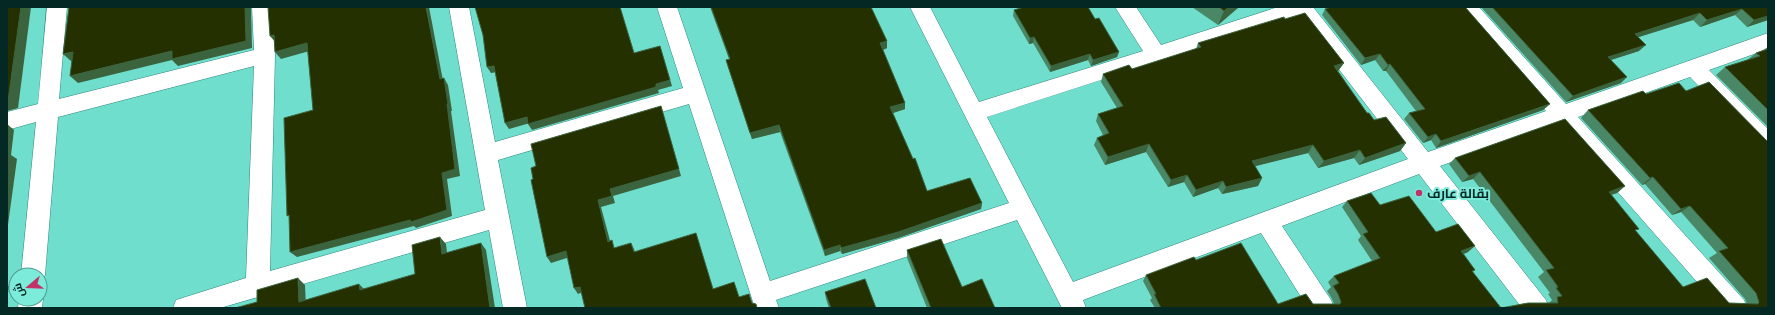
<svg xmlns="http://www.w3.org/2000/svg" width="1775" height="315" font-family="Cabin,Cairo,sans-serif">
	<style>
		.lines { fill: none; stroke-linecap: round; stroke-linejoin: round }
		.minor-casing { stroke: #2f867a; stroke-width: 1 }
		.minor { fill: #fff; fill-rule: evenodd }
		.wall { fill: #4a8766 }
		.shaded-wall { fill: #3b643e }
		.building { fill: #253000; stroke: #3b643e }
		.poi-dot { fill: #bf3368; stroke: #7debda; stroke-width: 1.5 }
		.labels { text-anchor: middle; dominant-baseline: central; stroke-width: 4; stroke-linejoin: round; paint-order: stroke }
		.poi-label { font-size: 13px; font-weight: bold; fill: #042924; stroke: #7debda; text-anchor: start }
	</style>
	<rect width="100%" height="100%" fill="#6fdecd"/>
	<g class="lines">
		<g class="minor-casing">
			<g id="minor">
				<path d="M47,7H67L59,99L254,50L252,7H272L275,55L270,271L485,210L449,7H469L495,142L683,88L657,7H677L770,281L1009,203L910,7H930L979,102L1143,51L1115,7H1136L1161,45L1278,7H1313L1428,152L1546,111L1460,12L1457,7H1479L1566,104L1768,33V49L1709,70L1768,129V152L1760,149L1690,77L1578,117L1744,300L1747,308H1720L1558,124L1440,166L1546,300L1549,308H1522L1419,174L1282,226L1331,300L1334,308H1308L1261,233L1083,300L1086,308H1062L1017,220L776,300L779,308H755L689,104L498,160L527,308H503L489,230L220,308H173L176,300L246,278L254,66L58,117L45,275L40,283V275H21L36,122L7,130V112L38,104ZM1298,16L1408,159L1073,282L987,117Z"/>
				<polygon points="40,292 43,299 42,308 18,308 19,299 40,299"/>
			</g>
		</g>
		<use href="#minor" class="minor"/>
	</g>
	<g class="wall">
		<polygon points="710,7 871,7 887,48 883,50 905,103 905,109 893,113 927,191 982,203 981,209 898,238 842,254 840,251 825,256 780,132 752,139 728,67 726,60 729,59"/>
		<polygon points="1192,7 1239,7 1218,25"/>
		<polygon points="1326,7 1465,7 1550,104 1543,110 1436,148 1431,140 1423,143 1404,119 1409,113 1416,111 1386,71 1383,71 1375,60 1361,65 1322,15 1325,9 1327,8"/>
		<polygon points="1481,7 1768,7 1768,20 1747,27 1735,15 1700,27 1693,20 1639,37 1639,51 1611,60 1621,83 1566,102"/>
		<polygon points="1014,10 1095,19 1119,52 1117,57 1091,66 1088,60 1050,72 1033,43 1029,44 1013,16"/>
		<polygon points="1285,19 1344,63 1338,71 1367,113 1374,120 1406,143 1400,151 1359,165 1354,158 1318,168 1308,153 1255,166 1262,178 1258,186 1222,194 1218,188 1193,197 1184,182 1168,187 1146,152 1105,165 1094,145 1097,138 1103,135 1096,121 1098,114 1117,108 1101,82 1103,74 1132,69 1196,49 1198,43"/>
		<polygon points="1768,47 1768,127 1716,75 1725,67 1747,60 1756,53 1763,50"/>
		<polygon points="1643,91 1768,308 1155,308 1150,300 1152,298 1143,281 1146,275 1196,260 1278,304 1334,304 1332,299 1327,291 1331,287 1328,282 1334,276 1372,261 1358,240 1361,236 1342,207 1347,201 1380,205 1436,232 1468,252 1464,254 1475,270 1473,272 1501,308 1549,303 1552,300 1548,294 1550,293 1538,277 1544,272 1473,179 1462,182 1449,164 1455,158 1625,186 1617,193 1611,195 1636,231 1683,287 1729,303 1747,304 1745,299 1709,258 1717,253 1681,212 1672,215 1645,184 1642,185 1581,118 1588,110"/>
		<polygon points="907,250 962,287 995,308 927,308 907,258"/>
		<polygon points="825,292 876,308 829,308 826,299"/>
	</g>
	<g class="shaded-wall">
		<polygon points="21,7 31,7 18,108 7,111 7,101"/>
		<polygon points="245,7 251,7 252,48 178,66 172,60 78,83 70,76 172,51"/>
		<polygon points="426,7 429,7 444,86 440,79"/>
		<polygon points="1229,7 1239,7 1218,25 1224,11"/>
		<polygon points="1742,9 1735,15 1700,27 1707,20"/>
		<polygon points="1700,13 1693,20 1629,40 1635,34"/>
		<polygon points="1768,16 1768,20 1747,27 1754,20"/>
		<polygon points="274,35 276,43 270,36"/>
		<polygon points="1034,37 1033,43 1029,44 1030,38"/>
		<polygon points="887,41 887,48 880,51 880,43"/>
		<polygon points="307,43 313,50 281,59 275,52"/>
		<polygon points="1646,45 1639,51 1601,63 1608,57"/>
		<polygon points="660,46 672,86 658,90 659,93 532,130 528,124 656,84"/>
		<polygon points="73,52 81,59 71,61 63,54"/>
		<polygon points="1119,52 1117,57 1091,66 1093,60"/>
		<polygon points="1090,54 1088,60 1050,72 1051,66"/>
		<polygon points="1380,54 1375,60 1361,65 1365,58"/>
		<polygon points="1344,63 1338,71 1329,74 1334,66"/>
		<polygon points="1390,64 1386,71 1383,71 1388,65"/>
		<polygon points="494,66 497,72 491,73 487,67"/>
		<polygon points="1627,77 1621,83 1566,102 1573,96"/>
		<polygon points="444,78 448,85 452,111 451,111 460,176 447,179 452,216 416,228 414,226 297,257 290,252 442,173 447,104"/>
		<polygon points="905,103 905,109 890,114 890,107"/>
		<polygon points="1550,104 1543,110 1436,148 1441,141"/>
		<polygon points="661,106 681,176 613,196 615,203 601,207 612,248 608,242 598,200 610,189"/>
		<polygon points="527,117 530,123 509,129 505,123"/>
		<polygon points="7,124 14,130 11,155 17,159 7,232"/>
		<polygon points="779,125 780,132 752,139 750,133"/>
		<polygon points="1436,134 1431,140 1423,143 1428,137"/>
		<polygon points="1406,143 1400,151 1359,165 1365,158"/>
		<polygon points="1149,144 1146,152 1105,165 1108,157"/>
		<polygon points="1313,145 1308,153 1248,168 1252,161"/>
		<polygon points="1360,150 1354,158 1318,168 1324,161"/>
		<polygon points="1480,172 1473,179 1462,182 1469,176"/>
		<polygon points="1187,175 1184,182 1168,187 1171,180"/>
		<polygon points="1653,177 1645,184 1642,185 1650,178"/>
		<polygon points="1262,178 1258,186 1222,194 1226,187"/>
		<polygon points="1223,181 1218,188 1193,197 1196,190"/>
		<polygon points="1625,186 1617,193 1601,198 1609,192"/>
		<polygon points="982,203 981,209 898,238 842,254 841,248"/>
		<polygon points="1690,206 1681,212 1672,215 1681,209"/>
		<polygon points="440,237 446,244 448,261 442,254"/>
		<polygon points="481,243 486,250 495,308 490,308"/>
		<polygon points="631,243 634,249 637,258 634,252"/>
		<polygon points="840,245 840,251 825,256 824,250"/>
		<polygon points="1475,246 1468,252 1455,257 1461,251"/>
		<polygon points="566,251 570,257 551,263 547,257"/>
		<polygon points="298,278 305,285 306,308 299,302"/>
		<polygon points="359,284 366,291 360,290"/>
		<polygon points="7,285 9,286 7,300"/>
		<polygon points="580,287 583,292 578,294 574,288"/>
	</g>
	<g class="building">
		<polygon points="7,7 21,7 8,101 7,101"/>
		<polygon points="69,7 245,7 246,41 172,59 172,51 70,76 73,52 63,54"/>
		<polygon points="268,7 426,7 440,79 444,78 448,104 447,104 455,169 442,173 447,210 411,222 410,220 290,252 289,215 287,216 284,118 313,110 307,43 275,52 274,35 270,36"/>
		<polygon points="475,7 620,7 634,53 660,46 670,80 656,84 656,87 528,124 527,117 505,123 494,66 487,67 483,35"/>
		<polygon points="711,7 871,7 887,41 880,43 905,103 890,107 913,159 915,158 927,191 970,178 982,203 898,232 841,248 840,245 824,250 779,125 750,133 726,60 730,59"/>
		<polygon points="1024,7 1088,7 1095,19 1099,18 1119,52 1093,60 1090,54 1051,66 1034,37 1030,38 1014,10"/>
		<polygon points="1219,7 1229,7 1224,11"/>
		<polygon points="1331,7 1465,7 1550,104 1441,141 1436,134 1428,137 1409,113 1425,109 1390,64 1388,65 1380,54 1365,58 1325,9"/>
		<polygon points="1492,7 1768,7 1768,16 1754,20 1742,9 1707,20 1700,13 1635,34 1646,45 1608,57 1627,77 1573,96"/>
		<polygon points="1305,13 1344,63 1334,66 1367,113 1369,113 1374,120 1386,117 1406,143 1365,158 1360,150 1324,161 1313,145 1252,161 1262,178 1226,187 1223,181 1196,190 1187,175 1171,180 1149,144 1108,157 1097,138 1109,133 1098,114 1123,106 1103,74 1129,65 1132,69 1201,47 1198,43 1284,17 1285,19"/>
		<polygon points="1768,49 1768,110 1725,67 1760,56 1756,53"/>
		<polygon points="1709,82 1768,142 1768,308 1161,308 1154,294 1156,294 1146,275 1194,257 1196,260 1241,243 1278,304 1306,294 1313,304 1340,304 1341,302 1338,294 1333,286 1339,283 1334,276 1380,258 1363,234 1368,232 1347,201 1371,193 1380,205 1409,196 1436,232 1458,224 1475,246 1461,251 1475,270 1472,271 1501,308 1528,303 1558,303 1557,297 1562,296 1556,288 1558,287 1546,270 1554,268 1480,172 1469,176 1455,158 1565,119 1625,186 1609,192 1639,229 1635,230 1683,287 1707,278 1729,303 1758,304 1759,302 1756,293 1719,251 1728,248 1690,206 1681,209 1653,177 1650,178 1588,110 1643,91 1646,94 1679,83 1686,91"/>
		<polygon points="661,106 679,169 610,189 612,196 598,200 608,242 612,240 614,248 631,243 634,252 696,233 713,289 734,282 739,297 749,294 752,303 756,304 757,308 585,308 580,287 574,288 566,251 547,257 531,180 533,179 531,168 536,166 531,144"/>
		<polygon points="440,237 442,254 481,243 490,308 235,308 257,302 257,290 298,278 299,302 359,284 360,290 415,274 412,245"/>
		<polygon points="941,239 962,287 982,279 995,308 931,308 907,250"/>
		<polygon points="865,279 876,308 831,308 825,292"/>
	</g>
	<circle class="poi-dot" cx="1419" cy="193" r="4"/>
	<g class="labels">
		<g class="poi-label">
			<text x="1427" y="193">بقالة عارف</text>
		</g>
	</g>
	<rect width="1775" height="315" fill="none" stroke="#042924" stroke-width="16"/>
	<g transform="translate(28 287) rotate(251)"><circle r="19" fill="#7debda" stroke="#4d9d91"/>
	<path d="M0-3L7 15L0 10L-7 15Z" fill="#bf3368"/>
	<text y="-6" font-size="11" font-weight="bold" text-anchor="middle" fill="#042924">ش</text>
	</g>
</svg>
